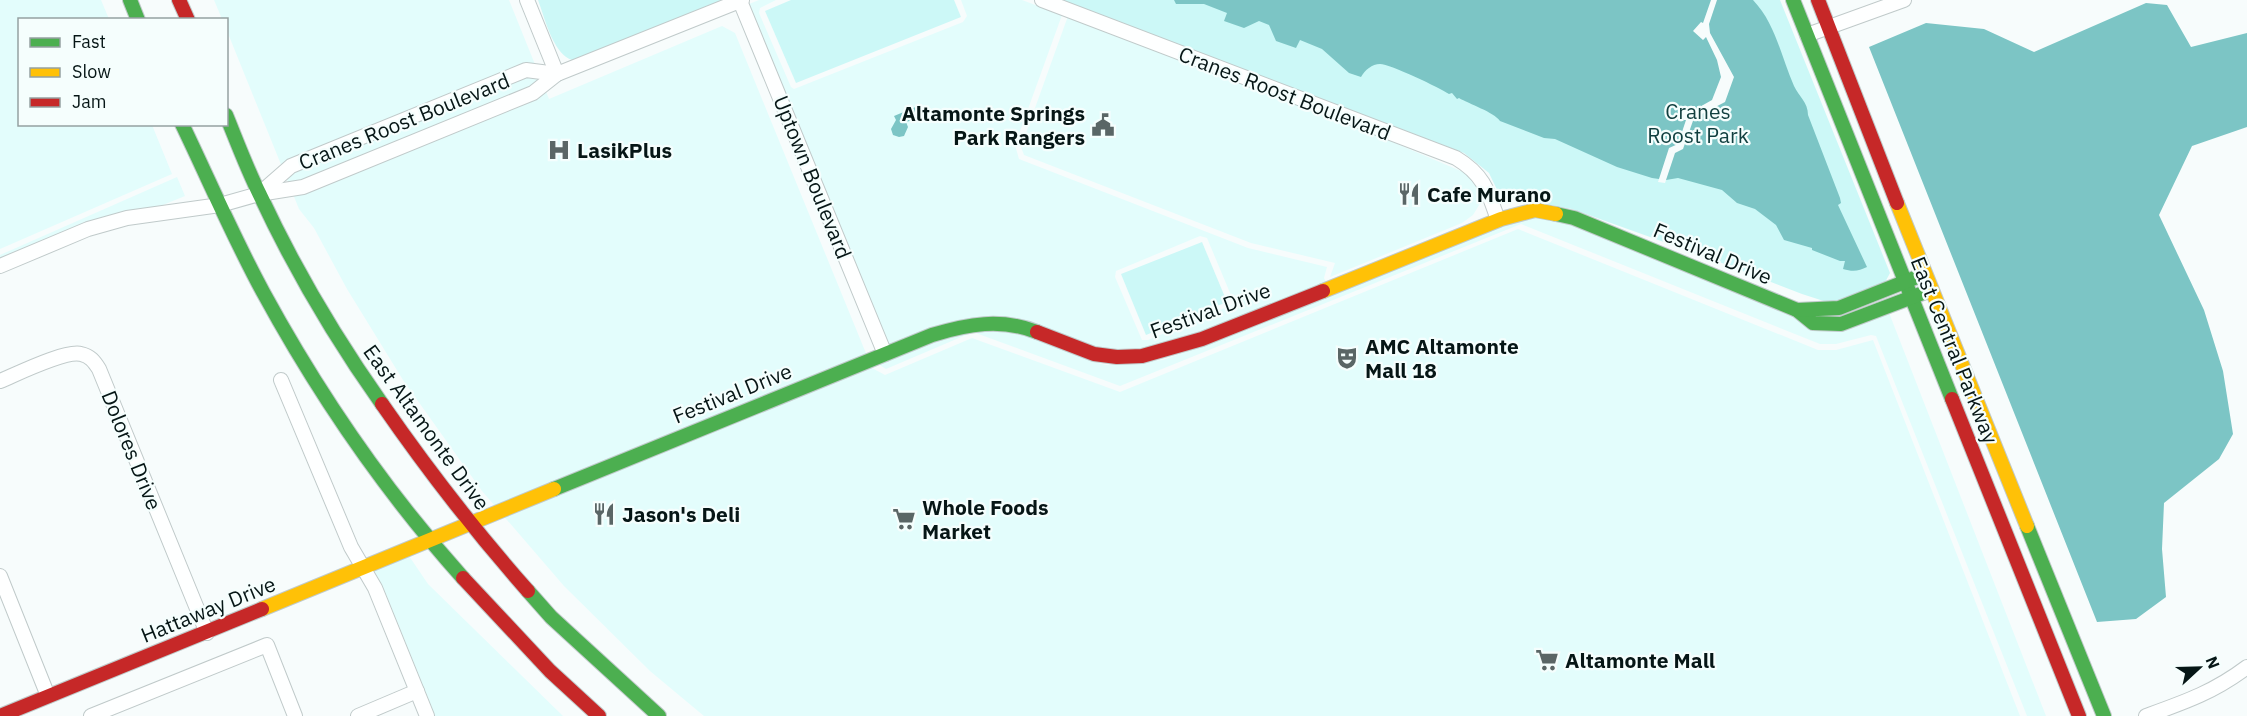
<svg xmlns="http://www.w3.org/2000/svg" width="2247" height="716" font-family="'IBM Plex Sans',sans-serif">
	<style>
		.built { fill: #e3fdfc; fill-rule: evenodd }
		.green { fill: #ccf8f7 }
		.water { fill: #7cc5c5 }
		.pier { fill: #f7fcfc }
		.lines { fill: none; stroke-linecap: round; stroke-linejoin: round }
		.street-casing { stroke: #c0caca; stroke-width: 16 }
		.fast-casing { stroke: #c0caca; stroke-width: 16 }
		.slow-casing { stroke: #c0caca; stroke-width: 16 }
		.jam-casing { stroke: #c0caca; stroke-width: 16 }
		.street { stroke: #feffff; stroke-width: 14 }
		.fast { stroke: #4caf50; stroke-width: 14 }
		.slow { stroke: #ffc107; stroke-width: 14 }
		.jam { stroke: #c62828; stroke-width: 14 }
		.labels { text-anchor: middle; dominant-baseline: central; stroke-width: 4.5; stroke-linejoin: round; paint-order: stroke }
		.street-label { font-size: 21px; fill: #061616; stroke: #f5fefd }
		.park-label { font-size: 21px; fill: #103f3f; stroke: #f5fefd }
		.poi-label { font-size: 21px; font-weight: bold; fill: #061616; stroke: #f5fefd; text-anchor: start }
	</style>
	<rect width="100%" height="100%" fill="#f7fcfc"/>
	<g class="built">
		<polygon points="0,0 101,0 109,19 20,20 20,124 152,125 172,174 0,249"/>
		<polygon points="214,0 509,0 549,99 722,26 735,33 872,368 885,375 972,338 1120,392 1518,229 1818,350 1836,350 1873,340 2020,716 704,716 650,671 564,586 482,491 403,380 347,289 314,228 299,209 227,31 226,20 222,19"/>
		<path d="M759,0H776L760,8L759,13L791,87L794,89L963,22L967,16L961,0H1022L1062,15L1015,145L1019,159L1248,248L1327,267L1324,278L1326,282L1162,347L1104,350L1028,321L889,345L749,4ZM1200,236L1207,238L1233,300L1232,305L1148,340H1142L1115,277L1116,271Z"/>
		<polygon points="1068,16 1357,127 1468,174 1477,185 1481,202 1473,215 1462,223 1330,277 1335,263 1251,243 1024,155 1021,147"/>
		<polygon points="177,177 185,196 158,207 125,212 85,222 0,259 0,255"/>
		<polygon points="1535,217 1572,225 1803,319 1833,322 1851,319 1886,305 2046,716 2027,716 1876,336 1871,335 1836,344 1820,344 1521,224 1120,386 973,332 886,369 878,364 934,341 984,329 1021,334 1094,362 1106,365 1163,360 1205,345 1500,226"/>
		<polygon points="409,556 428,584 563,716 435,716 382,585 374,570"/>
	</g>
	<g class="green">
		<path d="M538,0H724L577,61C554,60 545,18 538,0Z"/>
		<polygon points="791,0 954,0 961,17 796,83 765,11"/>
		<polygon points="1060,0 1780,0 1890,273 1882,288 1833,304 1802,294 1714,260 1572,209 1500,196 1489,173 1464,153"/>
		<polygon points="1202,242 1227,302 1146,335 1121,274"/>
	</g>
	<g class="water">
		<path d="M1174,0H1753C1776,24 1781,57 1794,86C1799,97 1808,102 1808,115L1840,198L1841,203L1838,205L1867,267C1859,271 1853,272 1843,269L1845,261H1840L1812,250V248L1784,240L1776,225L1755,209L1737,203L1722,190L1678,178L1666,180L1652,178L1617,167L1555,139L1544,138L1500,121C1494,112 1469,104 1459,98L1457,99L1452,93L1449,94C1440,88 1390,64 1380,64C1372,64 1365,70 1361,77L1349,73L1322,49L1300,40L1296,48L1276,41L1269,25L1259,21L1244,28L1224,21L1227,13L1204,4H1176Z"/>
		<polygon points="2146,3 2167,5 2191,47 2247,33 2247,127 2192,146 2159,215 2204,310 2223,371 2233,434 2219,459 2164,503 2162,549 2166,597 2136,619 2097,622 1869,47 1926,23 1984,29 2034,52"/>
		<polygon points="918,106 923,119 915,123 913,120 906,122 908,127 904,136 899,137 893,135 891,129 896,120 894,116"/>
	</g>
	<polygon class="pier" points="1711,0 1717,0 1709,24 1710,33 1734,77 1725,102 1694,118 1683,149 1675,153 1665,183 1658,182 1669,148 1678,144 1686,120 1684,120 1683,107 1695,106 1696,109 1712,100 1721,77 1717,60 1706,37 1703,40 1693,31 1701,22 1703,23"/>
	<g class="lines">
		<g class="street-casing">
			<g id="street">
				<polyline points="527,0 557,74"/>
				<path d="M1042,0L1456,158C1484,175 1488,191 1498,220"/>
				<polyline points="740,1 885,354"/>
				<polyline points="1807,35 1904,0"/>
				<polyline points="259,194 291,166 526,70 557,74"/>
				<polyline points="0,266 88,229 127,218 220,205 259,194 303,187 533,93 557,74 742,0"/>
				<polyline points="281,380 351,547 375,588 427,716"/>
				<path d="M0,381C17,374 65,350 81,354C90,356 94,361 99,369L207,633"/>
				<polyline points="0,576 48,696"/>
				<polyline points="91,716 267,645 295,716"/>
				<polyline points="358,716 417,691"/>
				<path d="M2146,716C2185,702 2214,692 2247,667"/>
			</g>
		</g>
		<g class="fast-casing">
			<g id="fast">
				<polyline points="130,0 138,20"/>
				<polyline points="1793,0 1952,399"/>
				<path d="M226,115C237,142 247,169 260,195C294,268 336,339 382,404"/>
				<path d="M182,124C209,180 233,237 263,292C318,393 386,492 463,578"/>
				<polyline points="1556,214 1574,218 1797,310 1813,323 1841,324 1931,290"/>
				<polyline points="1797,310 1839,308 1917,277"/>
				<path d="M554,489L932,335C968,324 1001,318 1037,332"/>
				<polyline points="2027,526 2104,716"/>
				<polyline points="528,591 551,617 659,716"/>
			</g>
		</g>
		<g class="slow-casing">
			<g id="slow">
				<polyline points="1897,203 2027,526"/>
				<polyline points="1323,291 1501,219 1535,210 1556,214"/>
				<polyline points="262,609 554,489"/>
			</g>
		</g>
		<g class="jam-casing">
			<g id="jam">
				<polyline points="179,0 188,20"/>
				<polyline points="1818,0 1897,203"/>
				<polyline points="1037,332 1094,354 1117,357 1142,356 1202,339 1323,291"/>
				<polyline points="1952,399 2079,716"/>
				<path d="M382,404C427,469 475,531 528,591"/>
				<polyline points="463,578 550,671 599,716"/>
				<polyline points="0,716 262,609"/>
			</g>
		</g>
		<use href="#street" class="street"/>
		<use href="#fast" class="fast"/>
		<use href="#slow" class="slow"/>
		<use href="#jam" class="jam"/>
	</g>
	<defs>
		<g id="civic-bare" transform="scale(1.8)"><path d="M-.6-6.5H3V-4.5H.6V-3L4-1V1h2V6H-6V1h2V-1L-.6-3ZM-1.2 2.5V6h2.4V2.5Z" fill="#5a6666" stroke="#f5fefd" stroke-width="2.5" paint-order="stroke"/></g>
		<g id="hospital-bare" transform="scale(1.8)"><path d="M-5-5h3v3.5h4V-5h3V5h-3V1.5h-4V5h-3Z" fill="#5a6666" stroke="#f5fefd" stroke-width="2.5" paint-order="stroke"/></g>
		<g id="restaurant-bare" transform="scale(1.8)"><path d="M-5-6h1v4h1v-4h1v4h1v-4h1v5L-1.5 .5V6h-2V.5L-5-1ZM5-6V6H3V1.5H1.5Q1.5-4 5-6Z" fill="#5a6666" stroke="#f5fefd" stroke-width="2.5" paint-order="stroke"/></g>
		<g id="theatre-bare" transform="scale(1.8)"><path d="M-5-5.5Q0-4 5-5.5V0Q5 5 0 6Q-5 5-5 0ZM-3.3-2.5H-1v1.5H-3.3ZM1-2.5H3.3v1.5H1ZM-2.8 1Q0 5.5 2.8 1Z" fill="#5a6666" stroke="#f5fefd" stroke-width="2.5" paint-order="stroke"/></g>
		<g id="supermarket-bare" transform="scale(1.8)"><path d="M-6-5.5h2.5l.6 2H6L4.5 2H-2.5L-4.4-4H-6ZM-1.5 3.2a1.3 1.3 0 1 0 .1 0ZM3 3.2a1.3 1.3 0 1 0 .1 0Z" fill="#5a6666" stroke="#f5fefd" stroke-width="2.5" paint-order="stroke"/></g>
	</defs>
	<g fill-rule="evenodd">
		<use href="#civic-bare" x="1103" y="125"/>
		<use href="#hospital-bare" x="559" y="150"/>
		<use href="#restaurant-bare" x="1409" y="194"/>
		<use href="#theatre-bare" x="1347" y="358"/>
		<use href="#restaurant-bare" x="604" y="514"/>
		<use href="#supermarket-bare" x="904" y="519"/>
		<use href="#supermarket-bare" x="1547" y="660"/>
	</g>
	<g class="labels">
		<g class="street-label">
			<text transform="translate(1285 93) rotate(21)">Cranes Roost Boulevard</text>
			<text transform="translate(404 121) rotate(-22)">Cranes Roost Boulevard</text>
			<text transform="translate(813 177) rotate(68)">Uptown Boulevard</text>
			<text transform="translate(1713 253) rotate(23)">Festival Drive</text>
			<text transform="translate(1210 310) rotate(-20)">Festival Drive</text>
			<text transform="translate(1955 350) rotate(68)">East Central Parkway</text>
			<text transform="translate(732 393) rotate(-22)">Festival Drive</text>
			<text transform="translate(427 427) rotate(54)">East Altamonte Drive</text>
			<text transform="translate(132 450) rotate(68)">Dolores Drive</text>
			<text transform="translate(208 609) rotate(-22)">Hattaway Drive</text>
		</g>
		<g class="park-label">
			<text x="1698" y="111">Cranes<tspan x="1698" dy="24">Roost Park</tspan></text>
		</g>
		<g class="poi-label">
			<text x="1085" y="113" text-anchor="end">Altamonte Springs<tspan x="1085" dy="24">Park Rangers</tspan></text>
			<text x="577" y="150">LasikPlus</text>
			<text x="1427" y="194">Cafe Murano</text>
			<text x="1365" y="346">AMC Altamonte<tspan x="1365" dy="24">Mall 18</tspan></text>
			<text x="922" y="507">Whole Foods<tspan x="922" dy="24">Market</tspan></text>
			<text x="622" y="514">Jason's Deli</text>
			<text x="1565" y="660">Altamonte Mall</text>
		</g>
	</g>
	<rect x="18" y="18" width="210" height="108" fill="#f5fefd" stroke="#95a1a1" stroke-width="1.5"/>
	<rect x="30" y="38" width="30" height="9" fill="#4caf50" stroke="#95a1a1" stroke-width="1.5"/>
	<text x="72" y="48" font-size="18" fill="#061616">Fast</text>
	<rect x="30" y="68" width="30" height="9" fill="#ffc107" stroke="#95a1a1" stroke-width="1.5"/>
	<text x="72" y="78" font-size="18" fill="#061616">Slow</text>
	<rect x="30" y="98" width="30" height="9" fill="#c62828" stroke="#95a1a1" stroke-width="1.5"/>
	<text x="72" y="108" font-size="18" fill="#061616">Jam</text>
	<g transform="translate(2199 668) rotate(68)" stroke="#f5fefd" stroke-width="4.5" paint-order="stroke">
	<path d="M0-4.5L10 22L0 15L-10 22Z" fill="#061616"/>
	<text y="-9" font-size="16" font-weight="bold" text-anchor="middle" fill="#061616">N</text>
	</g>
</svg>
